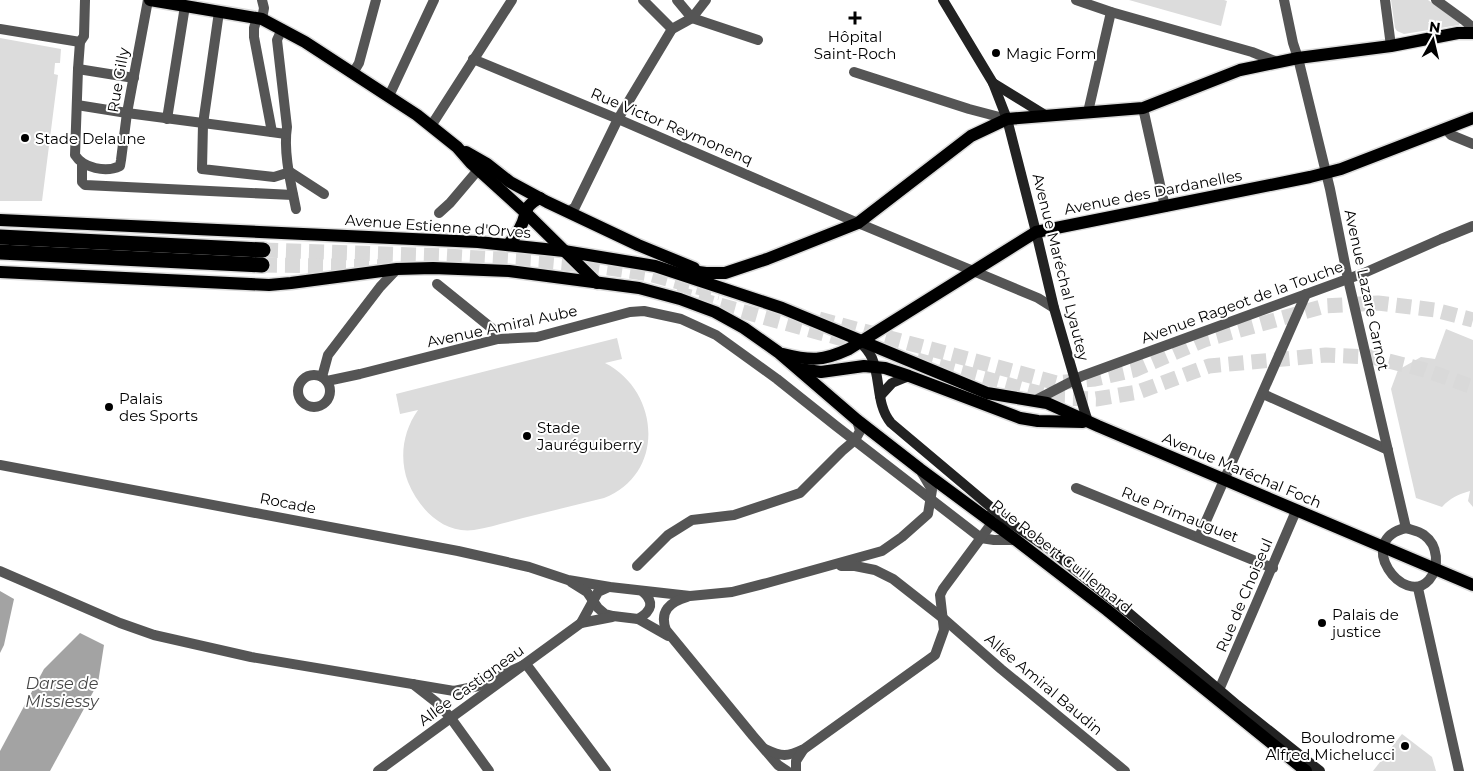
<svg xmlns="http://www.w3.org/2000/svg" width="1473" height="771" font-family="Montserrat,sans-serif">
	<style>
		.green { fill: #dcdcdc }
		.water { fill: #a3a3a3 }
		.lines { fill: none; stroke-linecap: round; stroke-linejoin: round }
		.motorway-tunnel { stroke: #d9d9d9; stroke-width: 15; stroke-dasharray: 15 8; stroke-linecap: butt }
		.primary-casing { stroke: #dbdbdb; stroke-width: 15 }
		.motorway-casing { stroke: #dbdbdb; stroke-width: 18 }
		.minor { stroke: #555; stroke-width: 10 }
		.tertiary { stroke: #555; stroke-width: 10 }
		.secondary { stroke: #222; stroke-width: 10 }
		.primary { stroke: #000; stroke-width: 12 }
		.motorway { stroke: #000; stroke-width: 15 }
		.poi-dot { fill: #000; stroke: #fff; stroke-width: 2 }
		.labels { text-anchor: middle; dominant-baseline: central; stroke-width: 4; stroke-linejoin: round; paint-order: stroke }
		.poi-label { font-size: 15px; fill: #000; stroke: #fff; text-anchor: start }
		.street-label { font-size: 15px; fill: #000; stroke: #fff }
		.water-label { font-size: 16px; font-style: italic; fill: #444; stroke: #fff }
	</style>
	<rect width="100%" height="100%" fill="#fff"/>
	<g class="green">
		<polygon points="1129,0 1224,0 1227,1 1221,26"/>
		<polygon points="1391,0 1428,0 1460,23 1459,25 1404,34 1397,31 1395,28"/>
		<polygon points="0,38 61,49 60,63 55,63 54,74 58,75 42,201 0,201"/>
		<path d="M1446,329L1473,340V507L1468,501L1470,491C1459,494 1450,498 1442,507L1416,498L1391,389L1398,370L1421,357L1435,359Z"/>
		<path d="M617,338L622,359L605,363C660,391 666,474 604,498C577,505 550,511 523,518C507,522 491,527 474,530C443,534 419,509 408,482C399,458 403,431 418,410L400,414L396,394Z"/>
		<polygon points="1402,734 1432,757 1436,771 1373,771"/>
	</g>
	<g class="water">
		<polygon points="0,591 14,599 4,645 0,653"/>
		<polygon points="80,633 104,645 98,683 50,771 0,771 0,751 44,669"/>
	</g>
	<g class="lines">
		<g class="motorway-tunnel">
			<polyline points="263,250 445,256 551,262 596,266 649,274 720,293"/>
			<polyline points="262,265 391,267"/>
			<polyline points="676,293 857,343"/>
			<polyline points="819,319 1057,383 1095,379 1134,370 1204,340 1325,306 1378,303 1435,310 1473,320"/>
			<polyline points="917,360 1057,398 1096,399 1138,392 1209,366 1326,355 1372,357 1425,370 1473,387"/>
		</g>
		<g class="primary-casing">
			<g id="primary">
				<polyline points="150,0 262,19 305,42 417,115 457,147 471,163 526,213 597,283"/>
				<polyline points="466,152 487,164 510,182 547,202 638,245 694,268"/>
				<polyline points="0,220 478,242 564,251 655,266 782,308 987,393 1047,403 1098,426 1473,585"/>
				<path d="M508,245C512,240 517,234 520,228C529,212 521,208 540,198"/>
				<polyline points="684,270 706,273 725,273 767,259 858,223 971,136 1007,119 1143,108 1240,70 1298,58 1391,46 1458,33 1473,33"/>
				<polyline points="0,272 269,285 291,283 397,269 433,268 509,271 639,288 680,299 715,312 744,328 778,352 857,420 920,469 1016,540 1107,610 1306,771"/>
				<path d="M783,354C811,361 823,361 849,349L1036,232L1310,177L1341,169L1473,118"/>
				<polyline points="799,369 821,372 864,366 885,368 909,376 1020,418 1038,421 1083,422"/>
			</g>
		</g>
		<g class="motorway-casing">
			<g id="motorway">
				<polyline points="0,237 263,250"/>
				<polyline points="0,252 262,265"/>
			</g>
		</g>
		<g class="minor">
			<path d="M85,0L84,36L80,42L78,69L75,155C83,168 106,173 120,166L121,160L127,113L148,0"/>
			<polyline points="643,0 672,29"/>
			<polyline points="677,0 692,18"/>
			<polyline points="1076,0 1111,12 1252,52 1277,62"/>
			<polyline points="1284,0 1293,43 1298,58"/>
			<polyline points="1385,0 1391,46"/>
			<polyline points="1436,0 1465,21 1473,28"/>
			<polyline points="219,12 203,124 202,169 274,177 290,172 324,194"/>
			<polyline points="257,18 254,28 254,37 272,132"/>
			<polyline points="692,18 758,40"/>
			<polyline points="262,19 264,8 262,0"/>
			<polyline points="0,29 80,42"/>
			<path d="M282,29L277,40L287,127C283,152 291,184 296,209"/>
			<polyline points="473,59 618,119 858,223 1038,298 1054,308"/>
			<polyline points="78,69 134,78"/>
			<polyline points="854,72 969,109 1007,119"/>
			<polyline points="353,73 359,63 376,0"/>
			<polyline points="389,96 434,0"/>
			<polyline points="77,105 127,113 286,134"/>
			<polyline points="1143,108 1165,207"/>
			<polyline points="1088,112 1111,12"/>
			<polyline points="167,119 185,6"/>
			<polyline points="431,126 512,0"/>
			<polyline points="1446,129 1451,135 1473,144"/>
			<polyline points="82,163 82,182 85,185 293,195"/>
			<polyline points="568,212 575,207 618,119 672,29 692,18 706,0"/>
			<polyline points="439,213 450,203 478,170"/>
			<polyline points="437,284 494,330 498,339"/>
			<circle cx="314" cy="391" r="16"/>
			<polyline points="322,377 328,355 380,287 397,269"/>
			<polyline points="327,381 360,374 498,339 537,337 630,312 644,311 681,319 716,335 777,379 836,426 981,538 994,540 1016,540"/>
			<polyline points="1263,394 1388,450"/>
			<polyline points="1034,401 1082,376 1364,273 1441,239 1473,226"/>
			<polyline points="1076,488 1273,568"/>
			<polyline points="1199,537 1306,294"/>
			<polyline points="637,566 668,535 692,520 734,515 800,493 842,451 855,440 860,431 857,420"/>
			<polyline points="0,571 120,623 154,635 251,657 454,691 478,686 526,664 606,771"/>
			<polyline points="413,684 436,702 450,717 489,771"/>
			<polyline points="1221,696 1219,690 1296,511"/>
		</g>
		<g class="tertiary">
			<polyline points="1298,58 1330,189 1348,279 1406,528"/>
			<polyline points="0,465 458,551 529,567 568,580 610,587 690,596 732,592 767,583 882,551 902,537 928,514 932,490 922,473"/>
			<path d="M1406,528C1412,530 1419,531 1424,535C1438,545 1440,567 1429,580C1404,608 1353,540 1406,528Z"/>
			<polyline points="841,566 855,566 875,570 893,579 944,619 1001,669 1125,771"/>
			<polyline points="571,582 587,592 598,608 605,614 613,616 638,619 668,636"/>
			<polyline points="1418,588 1459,771"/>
			<path d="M687,597C670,602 659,611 666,630L753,736L778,765L787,771"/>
			<path d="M638,619C652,611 655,602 642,591"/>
			<polyline points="581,623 612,617"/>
			<path d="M765,749C782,757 787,757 804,749L935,655L944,630L940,595L943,589L989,527L991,522L990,515"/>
			<polyline points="378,771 581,623 598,592 609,587"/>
			<polyline points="796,771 796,761 803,750"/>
		</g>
		<g class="secondary">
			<polyline points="943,0 993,83 1007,119 1036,232 1054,308 1075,380 1088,422"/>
			<polyline points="993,83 1045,115"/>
			<path d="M860,342C865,347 869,352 872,358C881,380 876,405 891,423L1005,519L1048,548L1129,613L1237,705L1320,771"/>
			<polyline points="880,396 892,383 909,376"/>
		</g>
		<use href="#primary" class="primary"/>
		<use href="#motorway" class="motorway"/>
	</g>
	<g class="poi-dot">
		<path d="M852.5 10.5h5v5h5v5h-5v5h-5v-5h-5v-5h5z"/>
		<circle cx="996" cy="53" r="5"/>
		<circle cx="25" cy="138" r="5"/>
		<circle cx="109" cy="407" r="5"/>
		<circle cx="527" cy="436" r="5"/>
		<circle cx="1322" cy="623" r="5"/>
		<circle cx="1405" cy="746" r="5"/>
	</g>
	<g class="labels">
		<g class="poi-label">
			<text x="855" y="36" text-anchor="middle">Hôpital<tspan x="855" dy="17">Saint-Roch</tspan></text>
			<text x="1006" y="53">Magic Form</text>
			<text x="35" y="138">Stade Delaune</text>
			<text x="119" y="398">Palais<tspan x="119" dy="17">des Sports</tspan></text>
			<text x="537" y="427">Stade<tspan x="537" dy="17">Jauréguiberry</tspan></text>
			<text x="1332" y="614">Palais de<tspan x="1332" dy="17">justice</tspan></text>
			<text x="1395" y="737" text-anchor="end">Boulodrome<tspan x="1395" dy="17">Alfred Michelucci</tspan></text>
		</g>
		<g class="street-label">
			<text transform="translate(118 80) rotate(-80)">Rue Gilly</text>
			<text transform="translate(672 126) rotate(23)">Rue Victor Reymonenq</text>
			<text transform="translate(1153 192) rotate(-11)">Avenue des Dardanelles</text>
			<text transform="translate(438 226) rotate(4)">Avenue Estienne d'Orves</text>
			<text transform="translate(1061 267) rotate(76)">Avenue Maréchal Lyautey</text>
			<text transform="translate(1367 290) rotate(78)">Avenue Lazare Carnot</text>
			<text transform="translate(1242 302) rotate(-20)">Avenue Rageot de la Touche</text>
			<text transform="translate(502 326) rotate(-12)">Avenue Amiral Aube</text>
			<text transform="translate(1242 470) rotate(23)">Avenue Maréchal Foch</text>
			<text transform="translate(288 503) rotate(11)">Rocade</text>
			<text transform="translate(1180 514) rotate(22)">Rue Primauguet</text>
			<text transform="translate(1062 556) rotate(38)">Rue Robert Guillemard</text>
			<text transform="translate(1244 595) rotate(-67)">Rue de Choiseul</text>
			<text transform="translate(1044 684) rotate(40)">Allée Amiral Baudin</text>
			<text transform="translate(471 685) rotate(-36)">Allée Castigneau</text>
		</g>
		<g class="water-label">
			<text x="62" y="683">Darse de<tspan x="62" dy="18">Missiessy</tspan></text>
		</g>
	</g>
	<g transform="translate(1433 40) rotate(8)" stroke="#ffffff" stroke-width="4" paint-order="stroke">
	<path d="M0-4L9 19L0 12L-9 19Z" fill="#000000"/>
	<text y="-8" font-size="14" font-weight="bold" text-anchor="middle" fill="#000000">N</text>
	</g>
</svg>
